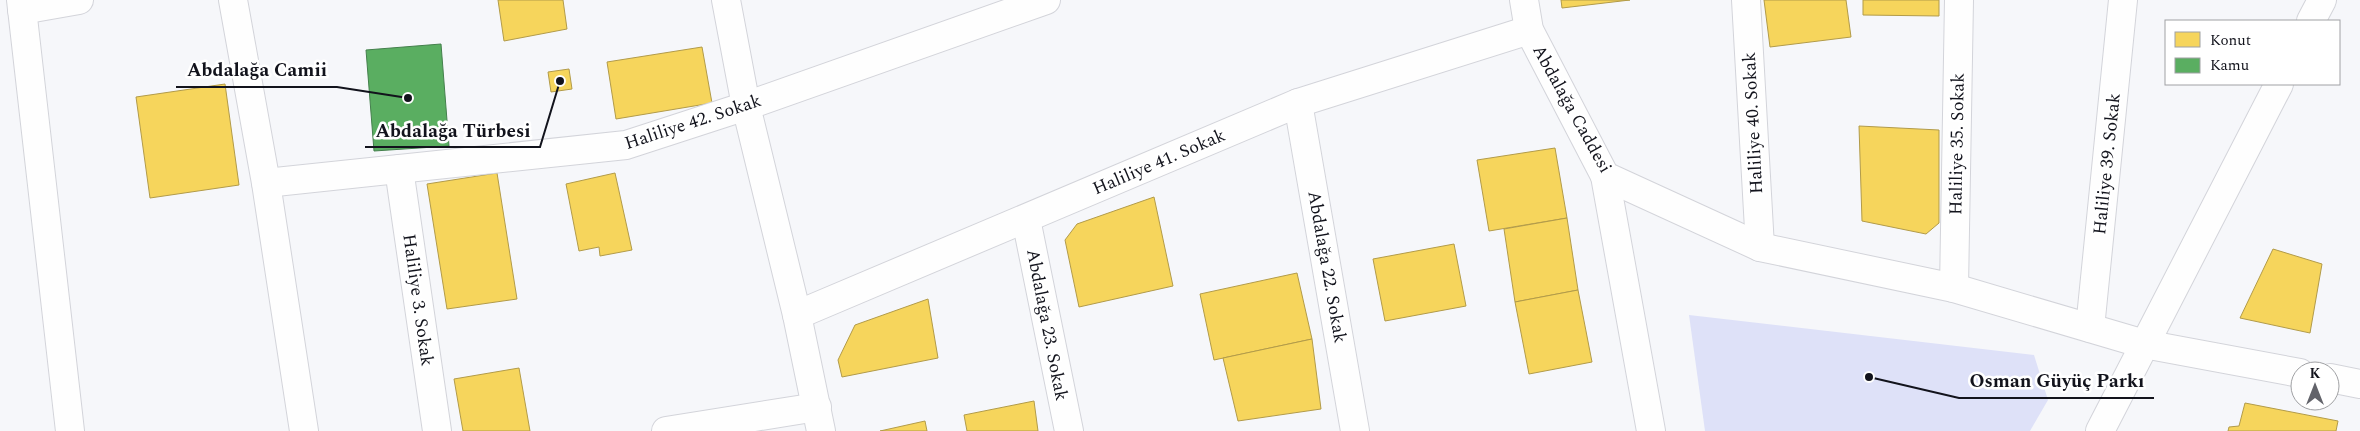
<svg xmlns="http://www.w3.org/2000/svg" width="2360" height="431" font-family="Spectral,serif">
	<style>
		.green { fill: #dee1f8 }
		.homes { fill: #f6d55c; stroke: #b29b49 }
		.public { fill: #5aae61; stroke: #44804c }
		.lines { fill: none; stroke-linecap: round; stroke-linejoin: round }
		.street-casing { stroke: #d3d4da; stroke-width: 30 }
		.secondary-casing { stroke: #d3d4da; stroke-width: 30 }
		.primary-casing { stroke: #d3d4da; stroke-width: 30 }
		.street { stroke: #fefefe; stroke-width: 28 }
		.secondary { stroke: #fefefe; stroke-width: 28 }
		.primary { stroke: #fefefe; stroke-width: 28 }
		.labels { text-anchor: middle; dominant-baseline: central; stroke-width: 5; stroke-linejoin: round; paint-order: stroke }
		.street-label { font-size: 18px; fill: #12131c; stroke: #fff }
		.leader { fill: none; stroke: #12131c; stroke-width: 2 }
		.callout-dot { fill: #12131c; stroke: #fff; stroke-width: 2 }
		.callout-label { font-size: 19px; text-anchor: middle; font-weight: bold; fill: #12131c; stroke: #fff; stroke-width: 5; stroke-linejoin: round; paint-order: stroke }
	</style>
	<rect width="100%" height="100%" fill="#f6f7fa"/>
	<polygon class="green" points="1689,315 2034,355 2048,400 2030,431 1705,431"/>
	<g class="homes">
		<polygon points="498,0 563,0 567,29 504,41"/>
		<polygon points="1561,0 1630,0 1562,8"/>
		<polygon points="1764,0 1846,0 1851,37 1770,47"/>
		<polygon points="1863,0 1939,0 1939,16 1863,15"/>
		<polygon points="702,47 712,103 616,119 607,62"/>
		<polygon points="569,69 572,89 551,92 548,72"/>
		<polygon points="225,84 239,185 150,198 136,97"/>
		<polygon points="1859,126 1939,130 1939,223 1926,234 1862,221"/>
		<polygon points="1555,148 1567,218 1489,231 1477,160"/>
		<polygon points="497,173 517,299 447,309 427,184"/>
		<polygon points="615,173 632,250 600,256 599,247 579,251 566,184"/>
		<polygon points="1154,197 1173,286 1079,307 1065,240 1077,224"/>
		<polygon points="1567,218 1578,290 1515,302 1504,229"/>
		<polygon points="1454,244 1466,306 1385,321 1373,259"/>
		<polygon points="2273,249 2322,264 2310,333 2240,318"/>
		<polygon points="1297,273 1312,339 1214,360 1200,294"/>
		<polygon points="1578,290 1592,362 1529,374 1515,302"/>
		<polygon points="928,299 938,358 842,377 838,360 855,325"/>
		<polygon points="1312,339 1321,409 1238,421 1223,358"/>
		<polygon points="519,368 530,431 463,431 454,379"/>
		<polygon points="1034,401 1038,431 967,431 964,415"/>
		<polygon points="2245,403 2338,421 2336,431 2228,431 2229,427 2239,426"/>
		<polygon points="925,421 927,431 880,431"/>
	</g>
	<polygon class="public" points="441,44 449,146 374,151 366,50"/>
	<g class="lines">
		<g class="street-casing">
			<g id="street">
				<polyline points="233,0 266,183 304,431"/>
				<polyline points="726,0 746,106 797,315 821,431"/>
				<polyline points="1746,0 1760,247"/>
				<polyline points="22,10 79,0"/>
				<polyline points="1298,103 1355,431"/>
				<polyline points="399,169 437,431"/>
				<polyline points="266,183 626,145 746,106 1046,0"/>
				<polyline points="1026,219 1069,431"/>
				<polyline points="1954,288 1959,0"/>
				<polyline points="797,315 1298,103 1529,30"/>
				<polyline points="2090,328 2123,0"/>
				<polyline points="666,431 817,407"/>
			</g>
		</g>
		<g class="secondary-casing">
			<g id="secondary">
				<polyline points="1524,0 1529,30 1605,176 1760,247 1954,288 2144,344 2300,373"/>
				<polyline points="2311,21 2322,0"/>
				<polyline points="1605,176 1651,431"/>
				<polyline points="2330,378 2360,384"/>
				<polyline points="2100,431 2279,84"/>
			</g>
		</g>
		<g class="primary-casing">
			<polyline id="primary" points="21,0 70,431"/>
		</g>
		<use href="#street" class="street"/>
		<use href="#secondary" class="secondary"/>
		<use href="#primary" class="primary"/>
	</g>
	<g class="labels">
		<g class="street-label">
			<text transform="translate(1572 109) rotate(61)">Abdalağa Caddesi</text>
			<text transform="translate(693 122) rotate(-18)">Haliliye 42. Sokak</text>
			<text transform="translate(1753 123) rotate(-93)">Haliliye 40. Sokak</text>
			<text transform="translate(1957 144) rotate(-89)">Haliliye 35. Sokak</text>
			<text transform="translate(1159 162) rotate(-23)">Haliliye 41. Sokak</text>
			<text transform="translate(2107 164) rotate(-84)">Haliliye 39. Sokak</text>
			<text transform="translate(1327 267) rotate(80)">Abdalağa 22. Sokak</text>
			<text transform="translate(418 300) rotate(82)">Haliliye 3. Sokak</text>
			<text transform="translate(1047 325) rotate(79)">Abdalağa 23. Sokak</text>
		</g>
	</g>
	<path class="leader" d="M408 98L337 87H176M560 81L540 147H365M1869 377L1959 398H2154"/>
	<g class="callout-dot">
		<circle cx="408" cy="98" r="5"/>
		<circle cx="560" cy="81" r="5"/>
		<circle cx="1869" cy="377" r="5"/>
	</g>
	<g class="callout-label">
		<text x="257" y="76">Abdalağa Camii</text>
		<text x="453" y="137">Abdalağa Türbesi</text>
		<text x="2057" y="387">Osman Güyüç Parkı</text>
	</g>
	<rect x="2165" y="20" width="175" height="65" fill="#ffffff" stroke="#a0a1a4"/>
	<rect x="2175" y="32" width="25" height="15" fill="#f6d55c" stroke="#a0a1a4"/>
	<text x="2210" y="45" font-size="15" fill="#12131c">Konut</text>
	<rect x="2175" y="58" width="25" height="15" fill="#5aae61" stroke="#a0a1a4"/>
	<text x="2210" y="70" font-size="15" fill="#12131c">Kamu</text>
	<g transform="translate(2315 386)"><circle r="24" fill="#ffffff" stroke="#a0a1a4"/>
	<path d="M0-4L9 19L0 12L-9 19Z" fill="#62636a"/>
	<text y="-8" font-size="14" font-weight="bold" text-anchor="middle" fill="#12131c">K</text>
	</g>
</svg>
